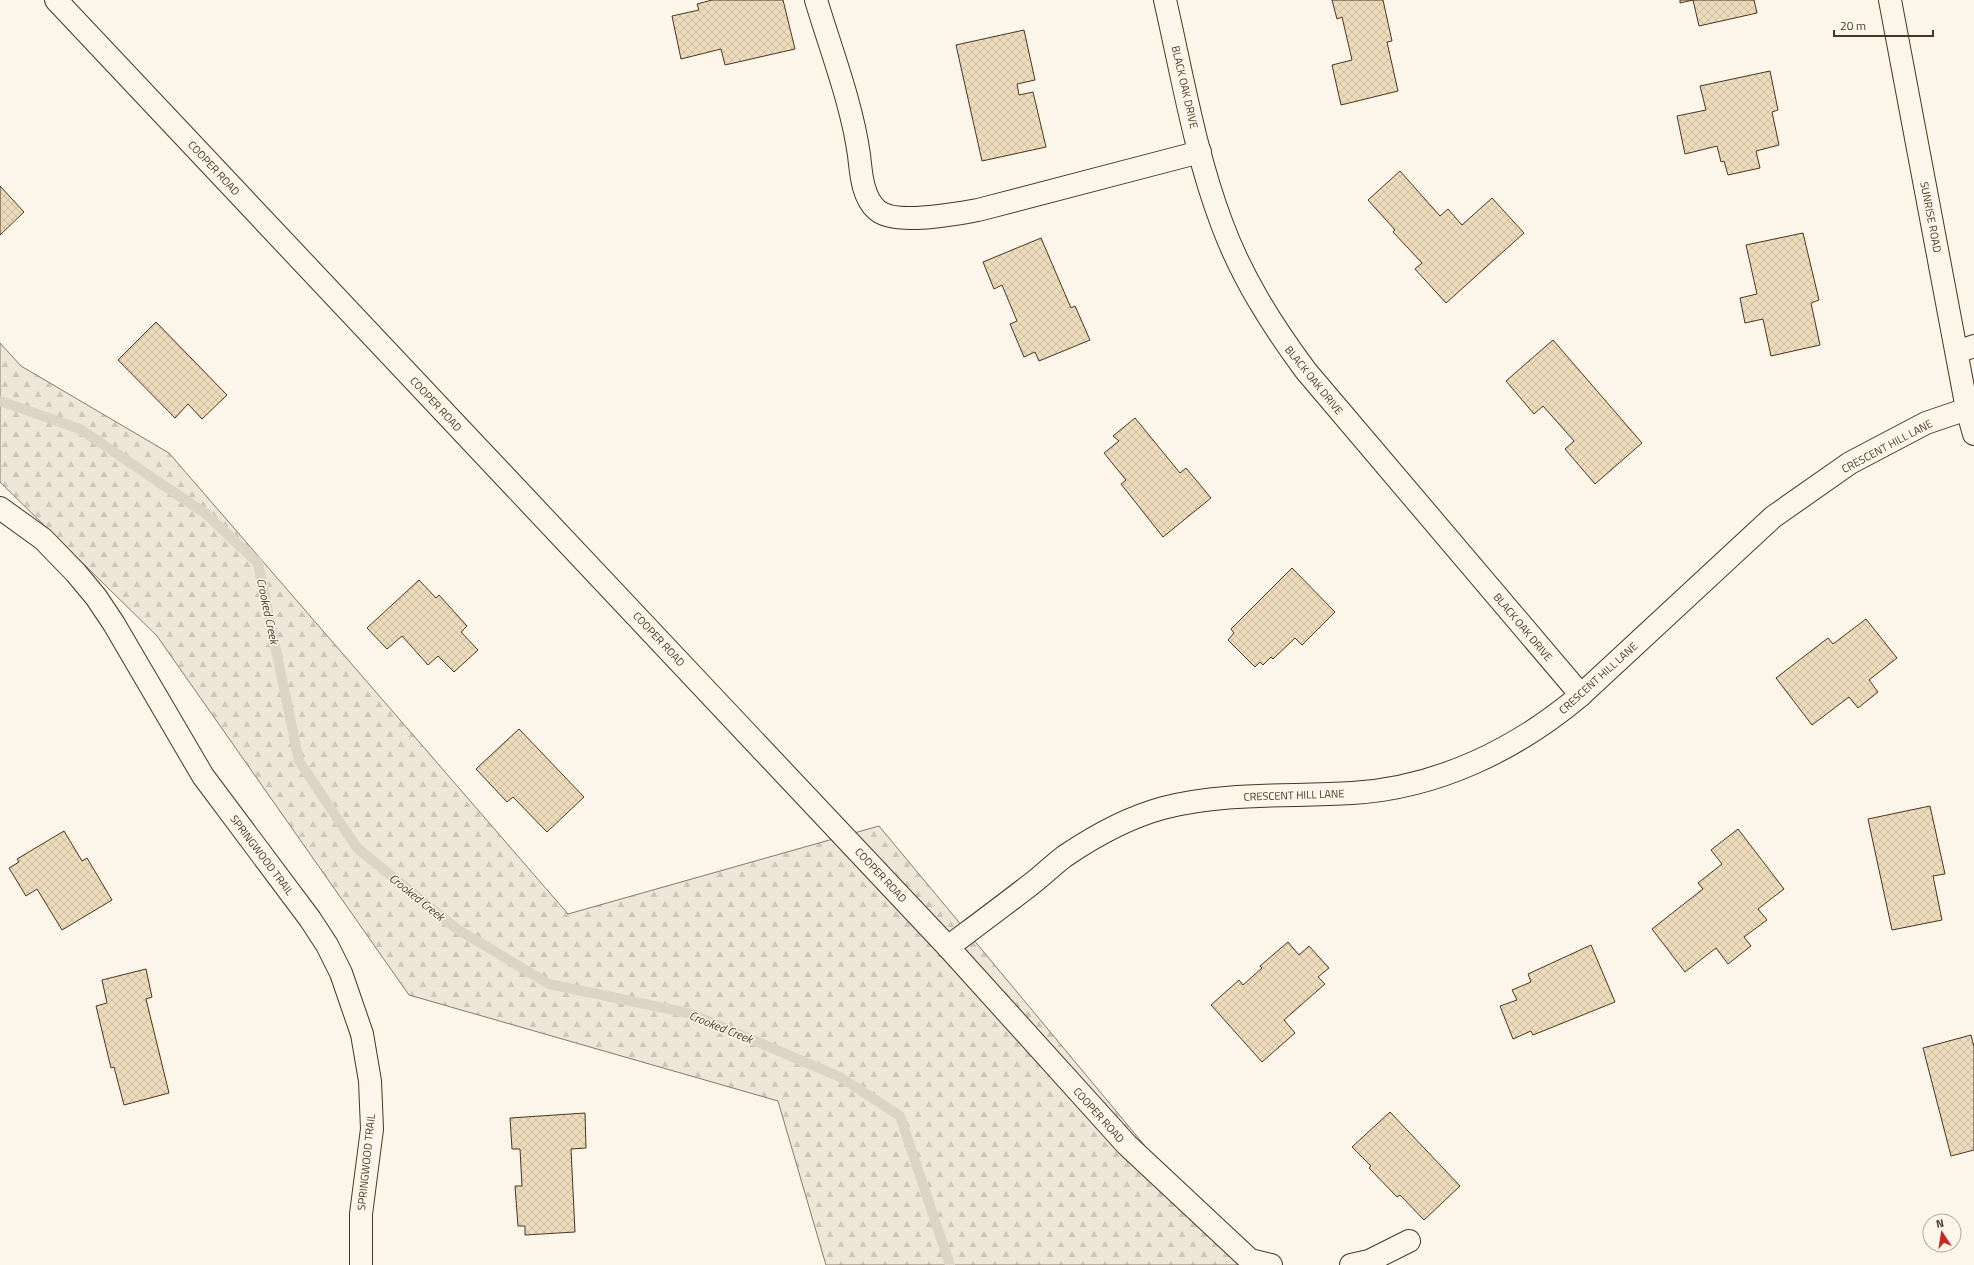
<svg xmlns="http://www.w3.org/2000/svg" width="1974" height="1265" font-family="'Titillium Web',sans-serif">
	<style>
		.forest { fill: url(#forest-firs); stroke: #887966 }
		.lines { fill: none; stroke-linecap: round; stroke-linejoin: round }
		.stream { stroke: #dcd4c6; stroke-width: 10 }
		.building { fill: url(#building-cross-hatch); stroke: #4a3520 }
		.minor-casing { stroke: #4a3520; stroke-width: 24 }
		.minor { stroke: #fbf6e9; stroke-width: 22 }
		.labels { text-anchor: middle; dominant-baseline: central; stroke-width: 3; stroke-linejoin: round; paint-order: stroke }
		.street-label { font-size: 11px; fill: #4a3520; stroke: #fbf6e9 }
		.water-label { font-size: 12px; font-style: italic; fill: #4a3520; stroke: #fbf6e9 }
	</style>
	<defs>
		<pattern id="forest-firs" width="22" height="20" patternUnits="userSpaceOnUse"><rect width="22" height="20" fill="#ede6d9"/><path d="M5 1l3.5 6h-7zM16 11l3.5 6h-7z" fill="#cdc6ba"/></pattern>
		<pattern id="building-cross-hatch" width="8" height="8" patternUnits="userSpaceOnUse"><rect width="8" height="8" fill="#ecdcbc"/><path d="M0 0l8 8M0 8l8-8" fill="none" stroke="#ccbda1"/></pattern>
	</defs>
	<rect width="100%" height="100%" fill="#fbf6e9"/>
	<polygon class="forest" points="0,343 21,366 169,453 568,914 879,826 1244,1265 826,1265 778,1101 409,995 157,636 0,482"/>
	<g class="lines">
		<polyline class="stream" points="0,401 80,429 206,514 258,563 299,761 357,848 457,929 549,984 692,1014 840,1077 900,1116 950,1265"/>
	</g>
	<g class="building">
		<polygon points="712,0 783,0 795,49 725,65 721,49 681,59 672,16 699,10 697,4"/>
		<polygon points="1332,0 1383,0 1392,41 1387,42 1398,91 1341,105 1332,65 1352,60 1342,17 1337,19"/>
		<polygon points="1680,0 1754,0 1757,13 1699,26 1693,0 1680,3"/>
		<polygon points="1024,30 1035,80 1017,84 1019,95 1033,92 1046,147 982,161 956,45"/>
		<polygon points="1770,71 1778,110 1772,112 1779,145 1756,151 1760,168 1728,175 1724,161 1721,162 1717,146 1685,154 1677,116 1706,110 1700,86"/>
		<polygon points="1400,171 1440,216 1448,209 1462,225 1492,198 1524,233 1446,303 1415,269 1422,263 1393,232 1395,230 1368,200"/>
		<polygon points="0,186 24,212 0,235"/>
		<polygon points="1803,233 1819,300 1811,303 1820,345 1771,356 1763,319 1745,323 1740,298 1757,294 1746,245"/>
		<polygon points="1041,238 1071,308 1075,306 1090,340 1039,361 1035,352 1024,357 1010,324 1017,321 1002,285 994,289 983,262"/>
		<polygon points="156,322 227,395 202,419 188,404 175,418 118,360"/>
		<polygon points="1553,340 1642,443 1595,484 1565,449 1574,441 1543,406 1534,414 1506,381"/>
		<polygon points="1135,418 1180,473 1186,468 1211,498 1163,537 1121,484 1126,480 1104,453 1119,441 1113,436"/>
		<polygon points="1292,568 1335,612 1302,645 1295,638 1273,659 1271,657 1263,665 1260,662 1255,667 1228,640 1234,633 1231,629"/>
		<polygon points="419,580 436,598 439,595 467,626 461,632 478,650 454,672 438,656 428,665 402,636 387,649 367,628"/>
		<polygon points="1866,619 1897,658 1869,680 1878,692 1858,708 1849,697 1812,725 1776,678 1828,638 1833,644"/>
		<polygon points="519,729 584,797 547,832 513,797 507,802 476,769"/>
		<polygon points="1930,806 1945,874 1933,876 1942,920 1892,930 1868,819"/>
		<polygon points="1738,829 1784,889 1758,909 1767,920 1744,937 1751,946 1728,964 1716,948 1685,972 1652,929 1703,889 1698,883 1722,864 1711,850"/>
		<polygon points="64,831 82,861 87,858 112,900 62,930 37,889 26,896 9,868 19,862 17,859"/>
		<polygon points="1288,942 1299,955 1309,946 1329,968 1318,977 1325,984 1284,1020 1295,1033 1262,1062 1211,1005 1239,980 1243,985 1262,968 1260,966"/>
		<polygon points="1591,945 1615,1002 1533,1035 1531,1031 1513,1039 1500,1006 1517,1000 1512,990 1531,982 1528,974"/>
		<polygon points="146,969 152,997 146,999 169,1093 124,1105 114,1067 111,1068 96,1006 107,1003 102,980"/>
		<polygon points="1971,1035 1974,1047 1974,1150 1951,1156 1923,1048"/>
		<polygon points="1390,1112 1460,1186 1424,1220 1400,1195 1397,1197 1369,1168 1371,1166 1352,1147"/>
		<polygon points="585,1113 586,1148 571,1149 575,1232 525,1235 525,1226 518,1226 515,1186 522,1186 520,1149 512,1149 510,1118"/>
	</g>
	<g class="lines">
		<g class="minor-casing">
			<g id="minor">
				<polyline points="56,0 948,947 1127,1145 1250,1260 1271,1265"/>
				<path d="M816,0C831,50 852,104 859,155C861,172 862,197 877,210C895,226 955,214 978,210L1200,152"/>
				<path d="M1165,0C1182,74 1195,153 1222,224C1242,278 1272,325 1306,371L1581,695"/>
				<polyline points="1890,0 1967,409 1974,434"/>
				<polyline points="1957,352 1974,346"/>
				<polyline points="0,508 43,539 76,573 96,597 114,624 203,776 310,919 327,945 341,973 362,1034 370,1081 372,1129 361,1214 361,1265"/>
				<path d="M948,947C976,926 1003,906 1030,885C1042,876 1053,865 1065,856C1093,837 1130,817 1163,808C1224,792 1290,797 1352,793C1438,788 1517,749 1581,695L1773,517L1850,463L1926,423L1967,409"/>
				<polyline points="1351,1265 1369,1261 1409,1241"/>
			</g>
		</g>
		<use href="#minor" class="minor"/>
	</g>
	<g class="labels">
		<g class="street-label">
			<text transform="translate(1185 87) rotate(77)">BLACK OAK DRIVE</text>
			<text transform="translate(214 168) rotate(47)">COOPER ROAD</text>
			<text transform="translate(1931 217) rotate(79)">SUNRISE ROAD</text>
			<text transform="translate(1314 380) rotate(51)">BLACK OAK DRIVE</text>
			<text transform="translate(436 404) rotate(47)">COOPER ROAD</text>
			<text transform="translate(1887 446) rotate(-28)">CRESCENT HILL LANE</text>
			<text transform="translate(1523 627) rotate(50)">BLACK OAK DRIVE</text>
			<text transform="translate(659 639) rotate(47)">COOPER ROAD</text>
			<text transform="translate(1598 678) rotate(-42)">CRESCENT HILL LANE</text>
			<text transform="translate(1294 795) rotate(-2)">CRESCENT HILL LANE</text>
			<text transform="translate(262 855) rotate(53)">SPRINGWOOD TRAIL</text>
			<text transform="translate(881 875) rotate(47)">COOPER ROAD</text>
			<text transform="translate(1099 1115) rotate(48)">COOPER ROAD</text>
			<text transform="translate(366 1162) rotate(-84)">SPRINGWOOD TRAIL</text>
		</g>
		<g class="water-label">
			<text transform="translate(268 611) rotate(78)">Crooked Creek</text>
			<text transform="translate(417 897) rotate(39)">Crooked Creek</text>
			<text transform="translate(721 1027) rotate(22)">Crooked Creek</text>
		</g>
	</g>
	<g transform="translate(1942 1233) rotate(348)"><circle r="19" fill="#fbf6e9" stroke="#b4a999"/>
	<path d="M0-3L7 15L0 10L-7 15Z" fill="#c62828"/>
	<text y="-6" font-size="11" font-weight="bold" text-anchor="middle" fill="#4a3520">N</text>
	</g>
	<path d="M1834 30v6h99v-6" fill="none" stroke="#4a3520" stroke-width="2"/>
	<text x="1840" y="30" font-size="12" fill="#4a3520" stroke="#fbf6e9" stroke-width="3" paint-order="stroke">20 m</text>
</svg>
